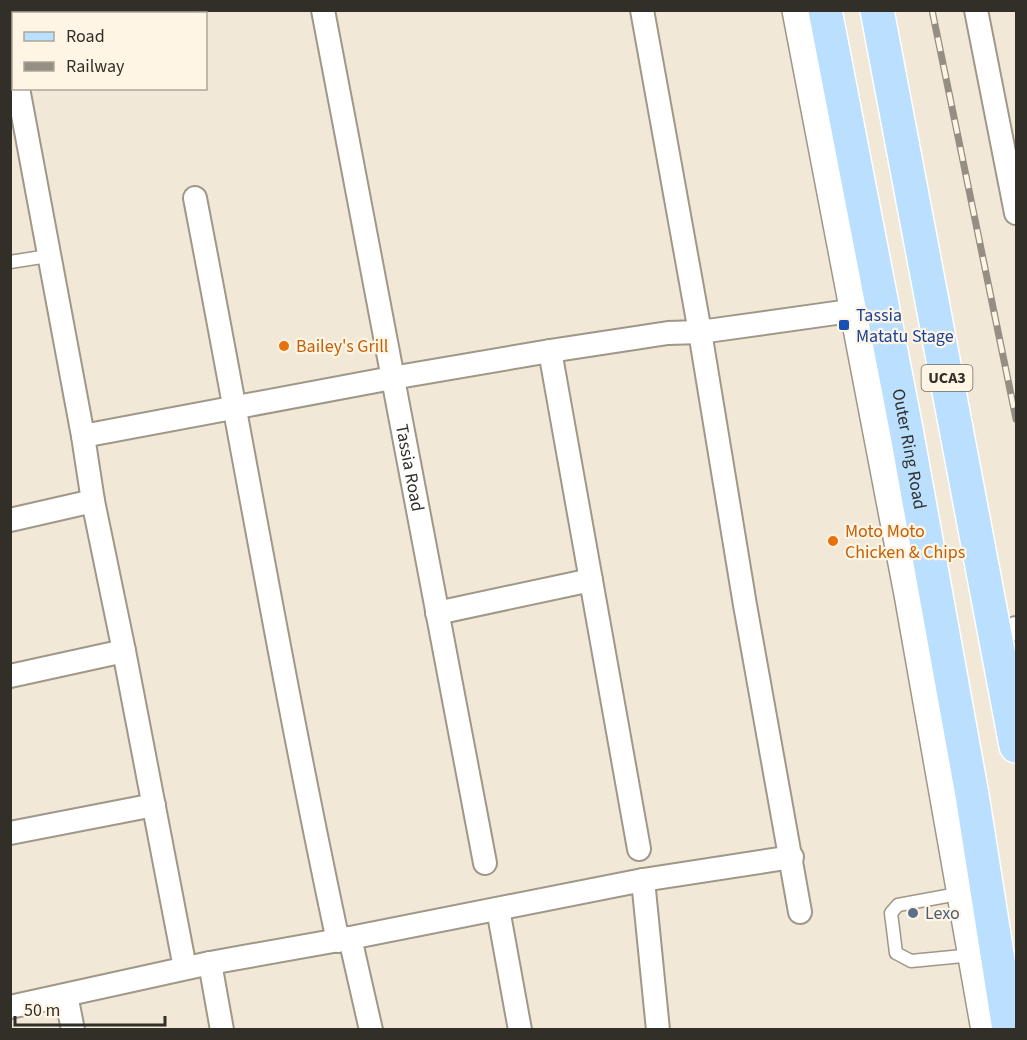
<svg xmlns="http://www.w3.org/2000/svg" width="1027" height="1040" font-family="'Source Sans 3',sans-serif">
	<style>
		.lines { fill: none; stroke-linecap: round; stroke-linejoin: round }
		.service-casing { stroke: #9f9787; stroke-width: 15 }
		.minor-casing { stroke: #9f9787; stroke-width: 26 }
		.secondary-casing { stroke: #9f9787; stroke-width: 36 }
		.primary-casing { stroke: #fff; stroke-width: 36 }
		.service { stroke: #fff; stroke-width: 12 }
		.minor { stroke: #fff; stroke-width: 22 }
		.secondary { stroke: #fff; stroke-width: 33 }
		.primary { stroke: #bbe0ff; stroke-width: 33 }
		.rail-casing { stroke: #948e83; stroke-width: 7 }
		.rail { stroke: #fef5e5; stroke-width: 4.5; stroke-dasharray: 14; stroke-linecap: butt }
		.transit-dot { fill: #1a4fb4; stroke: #fef5e5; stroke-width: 2 }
		.food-dot { fill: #e8710a; stroke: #fef5e5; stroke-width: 2 }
		.service-dot { fill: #5c6f8a; stroke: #fef5e5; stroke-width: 2 }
		.labels { text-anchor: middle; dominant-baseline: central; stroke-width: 4.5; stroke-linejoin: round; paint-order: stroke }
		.shield { fill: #fef5e5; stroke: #6f6a61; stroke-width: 1.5 }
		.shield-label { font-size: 16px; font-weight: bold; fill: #322f29 }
		.transit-label { font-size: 18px; fill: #164399; stroke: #fef5e5; text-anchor: start }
		.food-label { font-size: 18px; fill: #c56008; stroke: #fef5e5; text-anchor: start }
		.street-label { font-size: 18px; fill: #322f29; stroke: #fef5e5 }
		.service-label { font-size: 18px; fill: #4e5e75; stroke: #fef5e5; text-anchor: start }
	</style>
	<rect width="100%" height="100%" fill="#f1e8d7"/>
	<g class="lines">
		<g class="service-casing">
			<g id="service">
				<polyline points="10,11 13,10"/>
				<polyline points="10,262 48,256"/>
				<polyline points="963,893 898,905 891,913 896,953 911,961 973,955"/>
			</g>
		</g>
		<g class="minor-casing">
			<g id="minor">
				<path id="s1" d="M323,10L485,863"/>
				<polyline points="642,10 700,332 745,605 800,912"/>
				<polyline points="976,10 1016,213"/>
				<polyline points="10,47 14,63"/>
				<polyline points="18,88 83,436 93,501 124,651 185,968"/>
				<path d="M195,198C243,446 285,694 338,941"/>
				<polyline points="550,351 639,849"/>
				<polyline points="83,436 392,378 550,351 668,333 700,332 857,310"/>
				<polyline points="10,520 93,501"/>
				<polyline points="437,613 591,580"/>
				<polyline points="996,635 1016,628"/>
				<polyline points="10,676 124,651"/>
				<polyline points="10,833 154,805"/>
				<polyline points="643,880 658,1030"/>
				<polyline points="498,909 520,1030"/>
				<polyline points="350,938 371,1030"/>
				<polyline points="210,963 222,1030"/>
				<polyline points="66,995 73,1030"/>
				<polyline points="10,1007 210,963 350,938 643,880 792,857"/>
			</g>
		</g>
		<g class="secondary-casing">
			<polyline id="secondary" points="799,10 911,594 988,1030"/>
		</g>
		<g class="primary-casing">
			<g id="primary">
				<path id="s2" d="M825,10L906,429L972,795L1009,1030"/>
				<polyline points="877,10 1016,746"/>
			</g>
		</g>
		<use href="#service" class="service"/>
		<use href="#minor" class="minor"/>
		<use href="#secondary" class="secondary"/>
		<use href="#primary" class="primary"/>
		<g class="rail-casing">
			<polyline id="rail" points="932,10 1016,419"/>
		</g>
		<use href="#rail" class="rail"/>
	</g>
	<rect class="transit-dot" x="838" y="319" width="12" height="12" rx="3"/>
	<g class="food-dot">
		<circle cx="284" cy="346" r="6"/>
		<circle cx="833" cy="541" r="6"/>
	</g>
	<circle class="service-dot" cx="913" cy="913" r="6"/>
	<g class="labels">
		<rect class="shield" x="921.5" y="365" width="51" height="26" rx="4.5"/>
		<g class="shield-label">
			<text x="947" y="378">UCA3</text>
		</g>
		<g class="transit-label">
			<text x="856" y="315">Tassia<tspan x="856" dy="21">Matatu Stage</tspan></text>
		</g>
		<g class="food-label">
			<text x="296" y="346">Bailey's Grill</text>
			<text x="845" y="531">Moto Moto<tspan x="845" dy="21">Chicken &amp; Chips</tspan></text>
		</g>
		<g class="street-label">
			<text stroke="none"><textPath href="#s2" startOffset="447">Outer Ring Road</textPath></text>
			<text stroke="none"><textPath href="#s1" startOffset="466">Tassia Road</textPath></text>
		</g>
		<g class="service-label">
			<text x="925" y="913">Lexo</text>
		</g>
	</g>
	<rect width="1027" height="1040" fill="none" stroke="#322f29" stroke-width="24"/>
	<rect x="12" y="12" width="195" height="78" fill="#fef5e5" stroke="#aca69a" stroke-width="1.5"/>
	<rect x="24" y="32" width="30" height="9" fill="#bbe0ff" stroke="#aca69a" stroke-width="1.5"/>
	<text x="66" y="42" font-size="18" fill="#322f29">Road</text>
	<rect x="24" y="62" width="30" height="9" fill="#948e83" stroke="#aca69a" stroke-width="1.5"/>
	<text x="66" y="72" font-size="18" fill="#322f29">Railway</text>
	<path d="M15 1016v9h150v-9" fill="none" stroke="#322f29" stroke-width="3"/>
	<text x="24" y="1016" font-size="18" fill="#322f29" stroke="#fef5e5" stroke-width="4.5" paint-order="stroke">50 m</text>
</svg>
